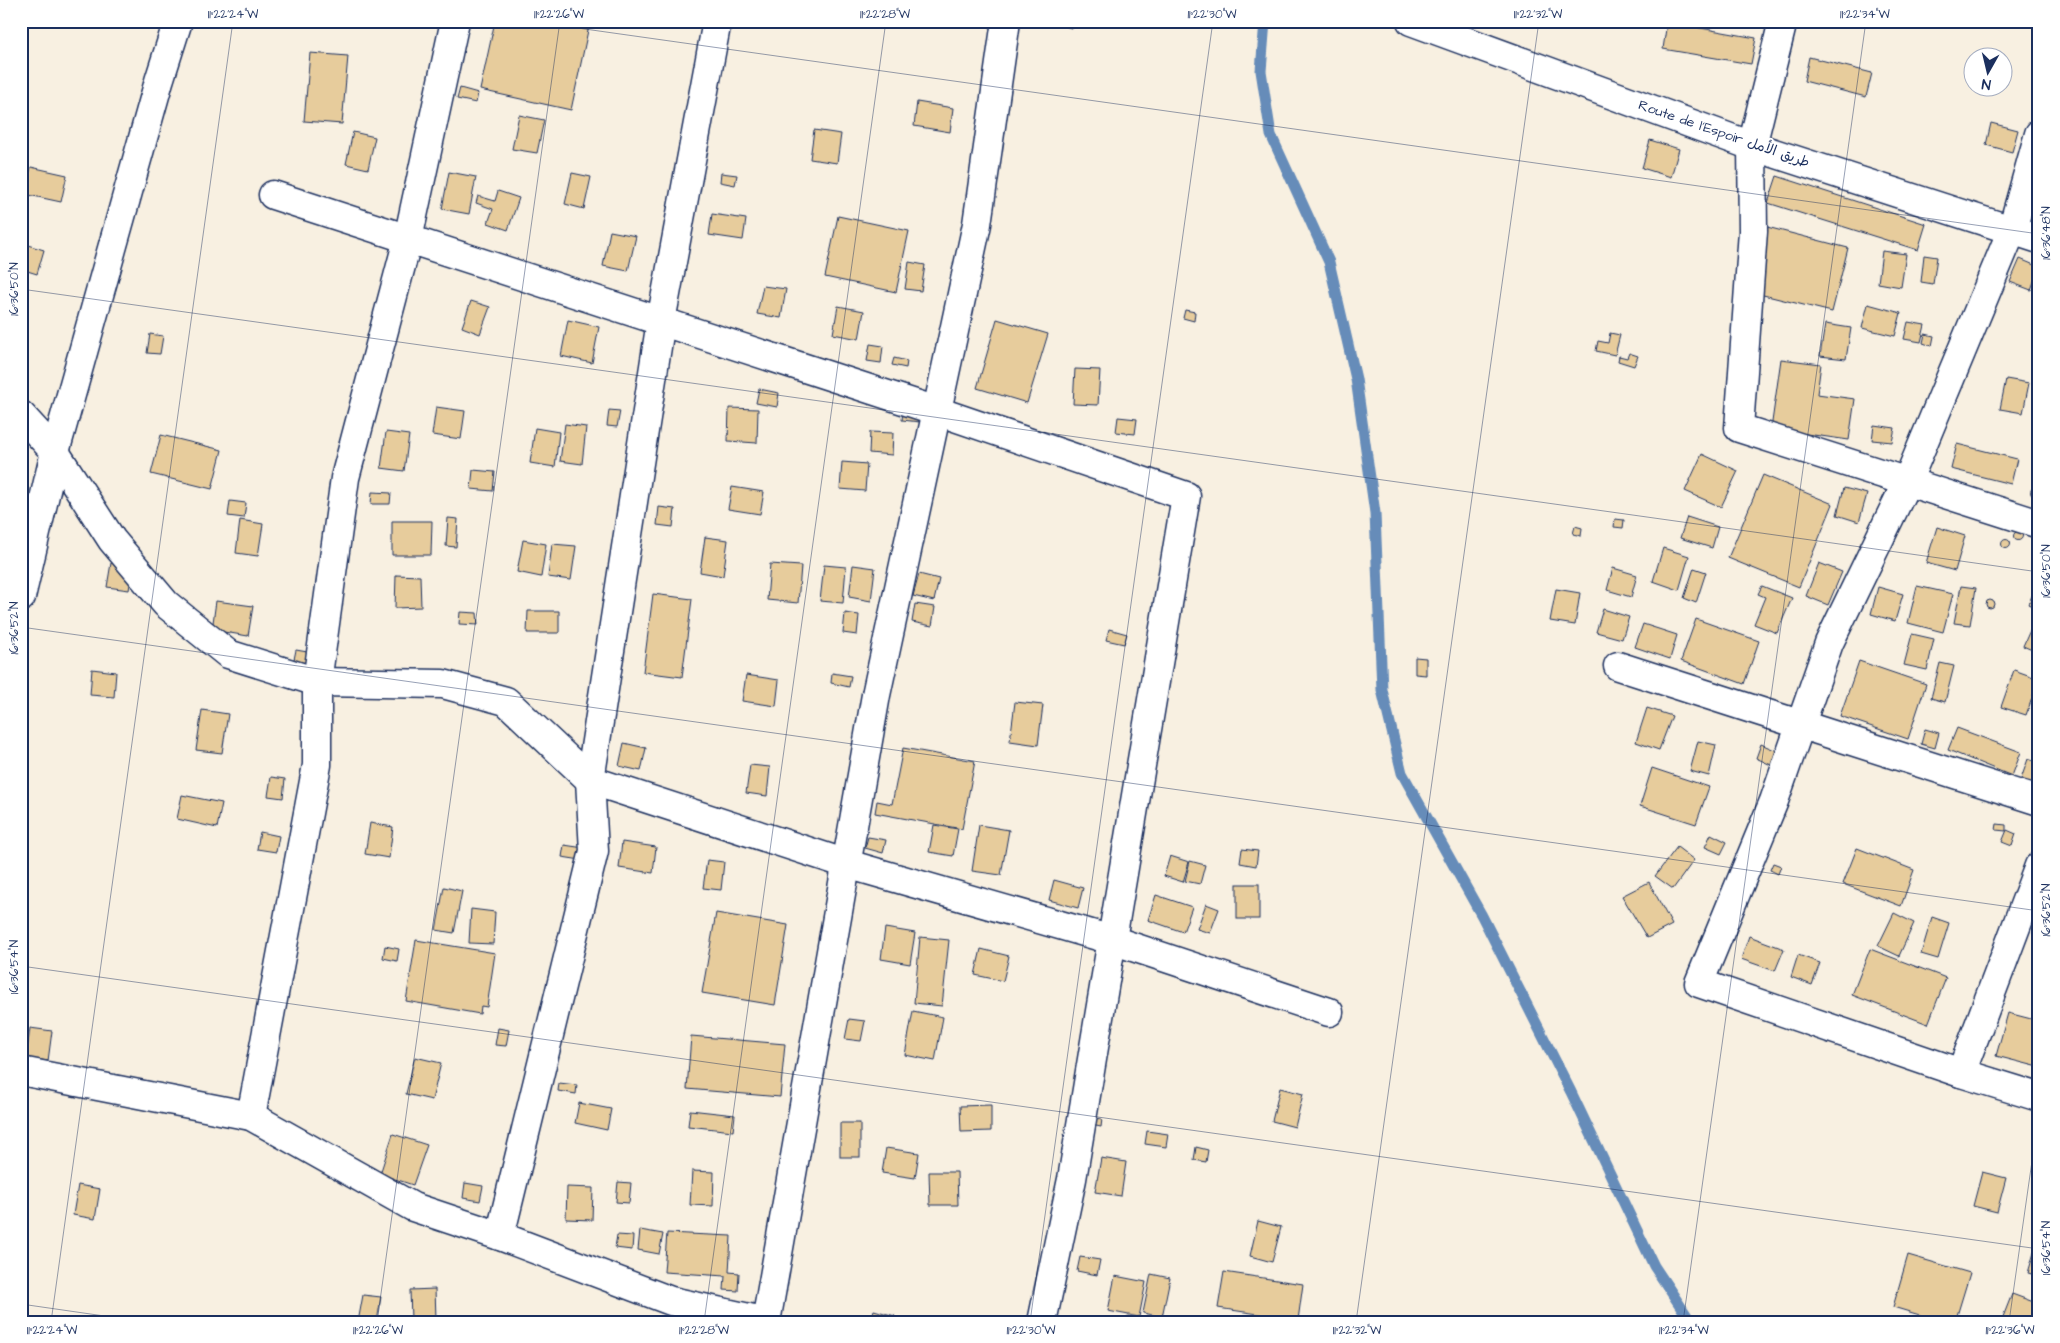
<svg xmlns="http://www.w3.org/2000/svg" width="2060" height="1343" font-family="'Architects Daughter','Playpen Sans Arabic',sans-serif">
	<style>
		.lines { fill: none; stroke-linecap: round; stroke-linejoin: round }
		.stream { stroke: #668cb9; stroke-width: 11 }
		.building { fill: #e7cc9c; stroke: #1b2f5e }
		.street-casing { stroke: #1b2f5e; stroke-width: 31 }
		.highway-casing { stroke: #1b2f5e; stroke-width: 31 }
		.street { stroke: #fff; stroke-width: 28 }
		.highway { stroke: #fff; stroke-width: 28 }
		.ticks { fill: none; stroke: #1b2f5e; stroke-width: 1; stroke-opacity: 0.45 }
		.labels { text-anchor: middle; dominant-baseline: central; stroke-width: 4; stroke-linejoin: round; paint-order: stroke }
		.street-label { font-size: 14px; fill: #1b2f5e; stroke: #fff }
		.neatline { fill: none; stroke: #1b2f5e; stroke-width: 2 }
		.ticks-label { font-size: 12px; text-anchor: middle; fill: #1b2f5e }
	</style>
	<rect width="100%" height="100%" fill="#f8f0e1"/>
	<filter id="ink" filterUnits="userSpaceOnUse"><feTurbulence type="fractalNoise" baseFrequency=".02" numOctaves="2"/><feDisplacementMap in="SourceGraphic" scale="10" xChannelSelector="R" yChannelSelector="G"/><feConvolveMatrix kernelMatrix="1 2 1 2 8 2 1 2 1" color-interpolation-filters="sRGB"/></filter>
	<g filter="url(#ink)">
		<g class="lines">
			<polyline class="stream" points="1265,21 1261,71 1271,135 1329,262 1356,379 1375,513 1382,690 1402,773 1482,916 1571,1092 1654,1266 1691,1322"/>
		</g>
		<g class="building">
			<polygon points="495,21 590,21 571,110 480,90"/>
			<polygon points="1049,21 1073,21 1071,28"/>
			<polygon points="1667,22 1756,38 1751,64 1663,49"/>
			<polygon points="310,53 348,56 342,124 304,121"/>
			<polygon points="1809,57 1872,73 1866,97 1804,81"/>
			<polygon points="460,88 478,93 476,103 457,99"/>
			<polygon points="917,102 953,108 950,132 914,126"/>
			<polygon points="519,115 544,120 537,153 512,149"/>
			<polygon points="1991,123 2018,130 2012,152 1986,145"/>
			<polygon points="814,130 841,134 837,163 810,159"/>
			<polygon points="353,132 375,137 368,169 346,164"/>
			<polygon points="1650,140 1679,149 1671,177 1642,168"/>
			<polygon points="31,167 67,175 61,202 24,194"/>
			<polygon points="449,172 476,177 469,214 442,209"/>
			<polygon points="572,173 591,177 584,209 565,204"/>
			<polygon points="721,173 737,175 735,185 720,182"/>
			<polygon points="1777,176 1926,224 1918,250 1768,203"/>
			<polygon points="498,191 519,198 508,230 488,223 493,209 476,203 478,196 495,201"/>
			<polygon points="712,214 746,219 743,240 709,235"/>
			<polygon points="838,216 909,231 896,292 825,277"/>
			<polygon points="1767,227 1848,248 1832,312 1751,292"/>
			<polygon points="610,231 636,236 628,271 603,266"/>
			<polygon points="21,243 44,250 37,274 21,269"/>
			<polygon points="1882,251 1906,254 1901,287 1878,283"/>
			<polygon points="1924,255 1937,257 1933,284 1921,282"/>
			<polygon points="2020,259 2039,267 2031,290 2010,282"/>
			<polygon points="909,262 925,265 921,291 905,289"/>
			<polygon points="763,286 786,289 781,318 757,314"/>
			<polygon points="471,301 490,307 480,334 462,327"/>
			<polygon points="1868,304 1901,313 1895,336 1862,328"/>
			<polygon points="838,306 864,311 859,339 833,334"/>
			<polygon points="1185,310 1195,312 1194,321 1183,318"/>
			<polygon points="997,319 1048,334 1027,403 977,388"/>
			<polygon points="568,320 599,327 592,363 561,356"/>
			<polygon points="1908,322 1925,325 1921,342 1904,339"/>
			<polygon points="1825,324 1851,328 1846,359 1820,356"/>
			<polygon points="1610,333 1620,335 1615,355 1596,351 1598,341 1608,343"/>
			<polygon points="150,334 163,336 160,354 147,353"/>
			<polygon points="1925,334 1934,336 1932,346 1923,343"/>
			<polygon points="870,344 883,346 881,363 867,361"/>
			<polygon points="1629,353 1638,356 1634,366 1618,361 1619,356 1627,358"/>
			<polygon points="894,358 907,361 906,368 892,365"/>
			<polygon points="1781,359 1821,364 1817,394 1855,399 1849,440 1771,429"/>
			<polygon points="1075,369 1100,370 1098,405 1073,404"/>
			<polygon points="2006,379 2029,383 2023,413 2000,409"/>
			<polygon points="759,389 779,393 777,407 756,403"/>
			<polygon points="436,407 465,411 461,439 432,435"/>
			<polygon points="729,408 758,409 757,443 728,441"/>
			<polygon points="609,410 620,411 617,427 607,426"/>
			<polygon points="903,411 921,413 920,422 902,420"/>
			<polygon points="1118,417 1137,419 1135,434 1116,432"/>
			<polygon points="565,424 586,427 582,464 560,461"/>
			<polygon points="1874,425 1895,428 1892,442 1872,440"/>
			<polygon points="535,428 559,432 555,467 530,463"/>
			<polygon points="386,432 409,435 404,471 381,468"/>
			<polygon points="870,432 893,433 892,455 869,453"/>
			<polygon points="161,435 222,450 212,489 151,474"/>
			<polygon points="1957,444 2017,459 2011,484 1951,469"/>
			<polygon points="1702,454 1738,471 1721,507 1685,491"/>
			<polygon points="842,462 867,464 865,491 840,489"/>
			<polygon points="473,470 495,472 493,491 471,489"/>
			<polygon points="1763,475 1833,504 1799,587 1728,558"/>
			<polygon points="732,487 764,492 760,514 728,509"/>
			<circle cx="2035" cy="492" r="4.5"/>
			<polygon points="1844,488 1867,494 1859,522 1837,515"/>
			<polygon points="372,492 391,493 390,504 371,504"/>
			<polygon points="230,501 246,503 244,518 228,516"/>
			<polygon points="659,507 675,509 673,527 657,525"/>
			<polygon points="1687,517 1718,527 1712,548 1680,538"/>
			<polygon points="448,518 458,519 456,547 446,546"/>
			<polygon points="1615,519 1624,520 1623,528 1614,527"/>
			<polygon points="240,520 263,524 258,556 236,553"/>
			<polygon points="392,521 432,521 431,555 392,555"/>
			<polygon points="1575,526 1582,528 1581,536 1573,534"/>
			<polygon points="1937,527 1965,536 1955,571 1926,563"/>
			<circle cx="2018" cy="536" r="4.5"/>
			<polygon points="705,537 728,540 723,576 700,572"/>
			<circle cx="2006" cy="544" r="4.5"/>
			<polygon points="523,540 546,544 541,577 517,572"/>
			<polygon points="552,544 576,546 571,580 548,577"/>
			<polygon points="1663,548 1689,556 1679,590 1653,581"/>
			<polygon points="111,563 133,566 129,590 107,587"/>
			<polygon points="1819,563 1842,572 1828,605 1806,596"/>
			<polygon points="770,564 801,566 798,603 767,600"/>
			<polygon points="824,565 846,567 843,603 820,601"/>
			<polygon points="853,565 875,568 871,601 849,597"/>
			<polygon points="1613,568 1637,575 1631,597 1607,590"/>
			<polygon points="1694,568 1706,572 1696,603 1684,598"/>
			<polygon points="919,574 939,579 934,601 913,596"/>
			<polygon points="396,575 420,576 421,607 395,608"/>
			<polygon points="2039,582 2039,609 2028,604"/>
			<polygon points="1762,586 1792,598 1777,633 1754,624 1765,597 1758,594"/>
			<polygon points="1917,586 1953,594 1943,632 1908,623"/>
			<polygon points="1961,586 1976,588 1970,625 1954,623"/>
			<polygon points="1878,587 1903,594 1895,621 1871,614"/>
			<polygon points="1556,589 1580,593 1575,625 1550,621"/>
			<polygon points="653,594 692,599 682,677 643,672"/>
			<circle cx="1990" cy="604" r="4"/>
			<polygon points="216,601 253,606 248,636 212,630"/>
			<polygon points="915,604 935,607 932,626 912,622"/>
			<polygon points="1603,609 1629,617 1622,639 1596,632"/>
			<polygon points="528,611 559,611 559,633 527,633"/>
			<polygon points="460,612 477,613 478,625 459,624"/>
			<polygon points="845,613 859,615 857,635 843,633"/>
			<polygon points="1696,619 1759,641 1744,684 1681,661"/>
			<polygon points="2035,619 2039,621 2039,653 2023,646"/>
			<polygon points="1643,624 1677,635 1670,659 1635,647"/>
			<polygon points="1109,629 1127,634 1124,644 1106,640"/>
			<polygon points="1912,634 1934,639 1927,670 1904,665"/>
			<polygon points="296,650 313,653 311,667 293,664"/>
			<polygon points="1415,657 1426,658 1426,675 1415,674"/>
			<polygon points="1859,661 1926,684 1908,739 1840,716"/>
			<polygon points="1940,663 1954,666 1945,702 1931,698"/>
			<polygon points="92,669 116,672 114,697 90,695"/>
			<polygon points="2014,670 2039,679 2026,715 2001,707"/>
			<polygon points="832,673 851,676 849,687 831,683"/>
			<polygon points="746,675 779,680 776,706 742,701"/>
			<polygon points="1015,702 1043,705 1038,745 1010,741"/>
			<polygon points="1647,708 1672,716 1659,750 1636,742"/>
			<polygon points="202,710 228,714 222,753 196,750"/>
			<polygon points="1957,728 2021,752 2012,776 1948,750"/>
			<polygon points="1925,729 1939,733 1935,748 1921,744"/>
			<polygon points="1698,741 1716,745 1709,776 1690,771"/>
			<polygon points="624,743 646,748 641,771 619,766"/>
			<polygon points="1761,744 1777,751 1771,765 1756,758"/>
			<polygon points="903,748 975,761 962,829 875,813 877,801 892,804"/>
			<polygon points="2028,759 2039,763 2039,784 2021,779"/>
			<polygon points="750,765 770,767 767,796 746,793"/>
			<polygon points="1652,768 1709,787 1696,824 1640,806"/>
			<polygon points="271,777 285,779 283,798 268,796"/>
			<polygon points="182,795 222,803 217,828 177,819"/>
			<polygon points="370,823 393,827 389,858 365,854"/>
			<polygon points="1997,824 2006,825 2006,831 1996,830"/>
			<polygon points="934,825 958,829 953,856 929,852"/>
			<polygon points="979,825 1009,830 1001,875 972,871"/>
			<polygon points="2007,830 2016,834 2012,846 2002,842"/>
			<polygon points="260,832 279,836 276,852 257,849"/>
			<polygon points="1711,834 1727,842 1721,854 1705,847"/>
			<polygon points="868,837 886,840 883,853 865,848"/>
			<polygon points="622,842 656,847 653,873 619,868"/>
			<polygon points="564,845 584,848 581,860 562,857"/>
			<polygon points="1677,847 1694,860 1673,889 1655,876"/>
			<polygon points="1857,848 1914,870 1901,906 1843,884"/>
			<polygon points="1242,849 1258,851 1256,866 1240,863"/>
			<polygon points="1170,856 1189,862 1183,882 1164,876"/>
			<polygon points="707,860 724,862 721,890 703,888"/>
			<polygon points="1190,861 1205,865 1200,884 1185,881"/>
			<polygon points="1773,863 1781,866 1778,874 1770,870"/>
			<polygon points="1054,880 1083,888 1078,908 1049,900"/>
			<polygon points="1649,882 1672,925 1647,938 1622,896"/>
			<rect x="1237" y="884" width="22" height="35"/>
			<polygon points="444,887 462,891 454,933 436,930"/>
			<polygon points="1156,895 1192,907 1183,932 1148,920"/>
			<polygon points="1206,904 1219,909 1210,933 1197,929"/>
			<polygon points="471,909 495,912 493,944 469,943"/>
			<polygon points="716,913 788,925 775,1005 702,993"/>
			<polygon points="1894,913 1914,923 1899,956 1878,946"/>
			<polygon points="1932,917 1949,923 1938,959 1921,954"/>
			<polygon points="885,928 915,933 910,964 881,959"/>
			<polygon points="1749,936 1784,949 1775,971 1741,959"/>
			<polygon points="920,937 949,940 942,1006 914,1003"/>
			<polygon points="416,940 495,953 487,1007 481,1006 480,1014 406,1001"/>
			<polygon points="385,946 399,949 397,961 383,958"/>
			<polygon points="981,949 1009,956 1003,981 975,975"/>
			<polygon points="1870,949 1946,978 1928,1024 1852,995"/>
			<polygon points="1798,955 1820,963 1812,985 1791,977"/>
			<polygon points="913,1011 943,1017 935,1061 905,1055"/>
			<polygon points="2008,1013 2039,1021 2039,1067 1996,1056"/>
			<polygon points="849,1019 865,1021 861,1041 845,1039"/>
			<polygon points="30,1028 52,1031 48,1061 26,1058"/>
			<polygon points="498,1028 509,1030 506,1046 495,1045"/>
			<polygon points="691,1036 785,1044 780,1097 687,1089"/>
			<polygon points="415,1057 441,1063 432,1100 406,1094"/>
			<polygon points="559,1083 577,1085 576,1094 558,1091"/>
			<polygon points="1280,1088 1303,1094 1295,1127 1272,1121"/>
			<polygon points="579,1103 611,1109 607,1130 575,1123"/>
			<polygon points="991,1105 991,1131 961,1132 960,1106"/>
			<polygon points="690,1110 735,1115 733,1131 688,1126"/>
			<polygon points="1092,1117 1102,1119 1101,1127 1091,1125"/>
			<rect x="840" y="1123" width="20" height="34"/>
			<polygon points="1147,1131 1168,1134 1166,1147 1145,1144"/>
			<polygon points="393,1134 427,1145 413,1185 380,1174"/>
			<polygon points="1196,1147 1208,1150 1206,1162 1194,1160"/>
			<polygon points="886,1148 919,1153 915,1178 882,1173"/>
			<polygon points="1101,1158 1126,1162 1121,1196 1095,1192"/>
			<polygon points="692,1171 714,1172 713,1206 690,1205"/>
			<polygon points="929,1172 957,1172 958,1205 930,1205"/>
			<polygon points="1982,1172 2006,1178 1997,1212 1973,1206"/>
			<polygon points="618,1182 631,1183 629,1203 616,1202"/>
			<polygon points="465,1183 483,1186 480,1201 463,1198"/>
			<polygon points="78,1185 100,1189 95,1219 73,1215"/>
			<polygon points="567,1187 593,1188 592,1220 566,1219"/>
			<polygon points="1258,1221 1281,1227 1272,1262 1250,1256"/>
			<polygon points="640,1230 663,1234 659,1254 638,1250"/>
			<polygon points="667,1233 731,1236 729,1272 739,1273 738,1291 724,1290 725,1276 664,1272"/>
			<polygon points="617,1235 633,1236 632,1250 615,1248"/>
			<polygon points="2038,1239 2039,1239 2039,1276 2028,1273"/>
			<polygon points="1908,1255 1970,1273 1955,1322 1943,1322 1893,1307"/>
			<polygon points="1080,1257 1100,1260 1097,1275 1077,1271"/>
			<polygon points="1224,1272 1303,1284 1298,1320 1218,1308"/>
			<polygon points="1151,1274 1170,1278 1162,1317 1143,1313"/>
			<polygon points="1115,1276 1146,1282 1139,1317 1108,1311"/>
			<polygon points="435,1289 436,1319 411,1320 410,1290"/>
			<polygon points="2012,1294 2039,1304 2039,1322 2001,1322"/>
			<polygon points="363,1295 381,1297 377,1322 358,1322"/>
			<polygon points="874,1310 895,1316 893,1322 870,1322"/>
		</g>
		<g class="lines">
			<g class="street-casing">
				<g id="street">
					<polyline points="1783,21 1752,146 1753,231 1739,428 2039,524"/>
					<polyline points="2039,134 2012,230 1907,482 1829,643 1774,801 1699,983 1961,1073 2039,1097"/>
					<polyline points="273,195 937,411 1186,496 1072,1179 1042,1322"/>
					<polyline points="21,415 55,452 112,540 166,604 228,654 317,682 443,684 506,701 590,780 847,864 1112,940 1329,1012"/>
					<polyline points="21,597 55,452 159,81 178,21"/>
					<polyline points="1618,666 2039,801"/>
					<polyline points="21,1071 251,1116 413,1207 500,1236 671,1301 767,1322"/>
					<polyline points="1961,1073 2039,866"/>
					<polyline points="251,1116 317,765 317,682 345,478 408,239 455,21"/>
					<polyline points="500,1236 594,851 590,780 661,321 717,21"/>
					<polyline points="766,1322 876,695 977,224 1006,21"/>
				</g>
			</g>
			<g class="highway-casing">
				<polyline id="highway" points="1411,21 1752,146 2039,239"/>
			</g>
			<use href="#street" class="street"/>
			<use href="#highway" class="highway"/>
		</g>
	</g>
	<path class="ticks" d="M528,21L2039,234M21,289L2039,572M21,627L2039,911M21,966L2039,1249M21,1304L146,1322M51,1322L233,21M377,1322L560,21M704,1322L886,21M1030,1322L1213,21M1356,1322L1539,21M1683,1322L1866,21M2009,1322L2039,1112"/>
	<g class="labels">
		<g class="street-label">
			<text transform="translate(1724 134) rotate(19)">Route de l’Espoir طريق الأمل</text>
		</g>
	</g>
	<rect width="2060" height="1343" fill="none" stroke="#fff" stroke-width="55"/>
	<g transform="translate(1988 72) rotate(188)"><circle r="24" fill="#ffffff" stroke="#a4acbf"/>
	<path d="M0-4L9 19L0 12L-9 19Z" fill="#1b2f5e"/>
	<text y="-8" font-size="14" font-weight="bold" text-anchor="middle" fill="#1b2f5e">N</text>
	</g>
	<rect x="28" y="28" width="2004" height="1288" class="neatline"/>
	<g class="ticks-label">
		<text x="233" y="18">11°22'24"W</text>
		<text x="559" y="18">11°22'26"W</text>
		<text x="885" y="18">11°22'28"W</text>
		<text x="1212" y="18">11°22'30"W</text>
		<text x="1538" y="18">11°22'32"W</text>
		<text x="1865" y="18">11°22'34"W</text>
		<text transform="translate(2046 233) rotate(-90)" y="4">16°36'48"N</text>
		<text transform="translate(14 289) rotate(-90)" y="4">16°36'50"N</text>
		<text transform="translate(2046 571) rotate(-90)" y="4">16°36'50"N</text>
		<text transform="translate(14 628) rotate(-90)" y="4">16°36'52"N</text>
		<text transform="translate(2046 910) rotate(-90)" y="4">16°36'52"N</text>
		<text transform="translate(14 967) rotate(-90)" y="4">16°36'54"N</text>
		<text transform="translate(2046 1248) rotate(-90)" y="4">16°36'54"N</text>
		<text x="52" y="1334">11°22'24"W</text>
		<text x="378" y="1334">11°22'26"W</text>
		<text x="704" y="1334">11°22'28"W</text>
		<text x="1031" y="1334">11°22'30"W</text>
		<text x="1357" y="1334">11°22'32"W</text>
		<text x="1684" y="1334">11°22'34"W</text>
		<text x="2010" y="1334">11°22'36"W</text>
	</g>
</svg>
